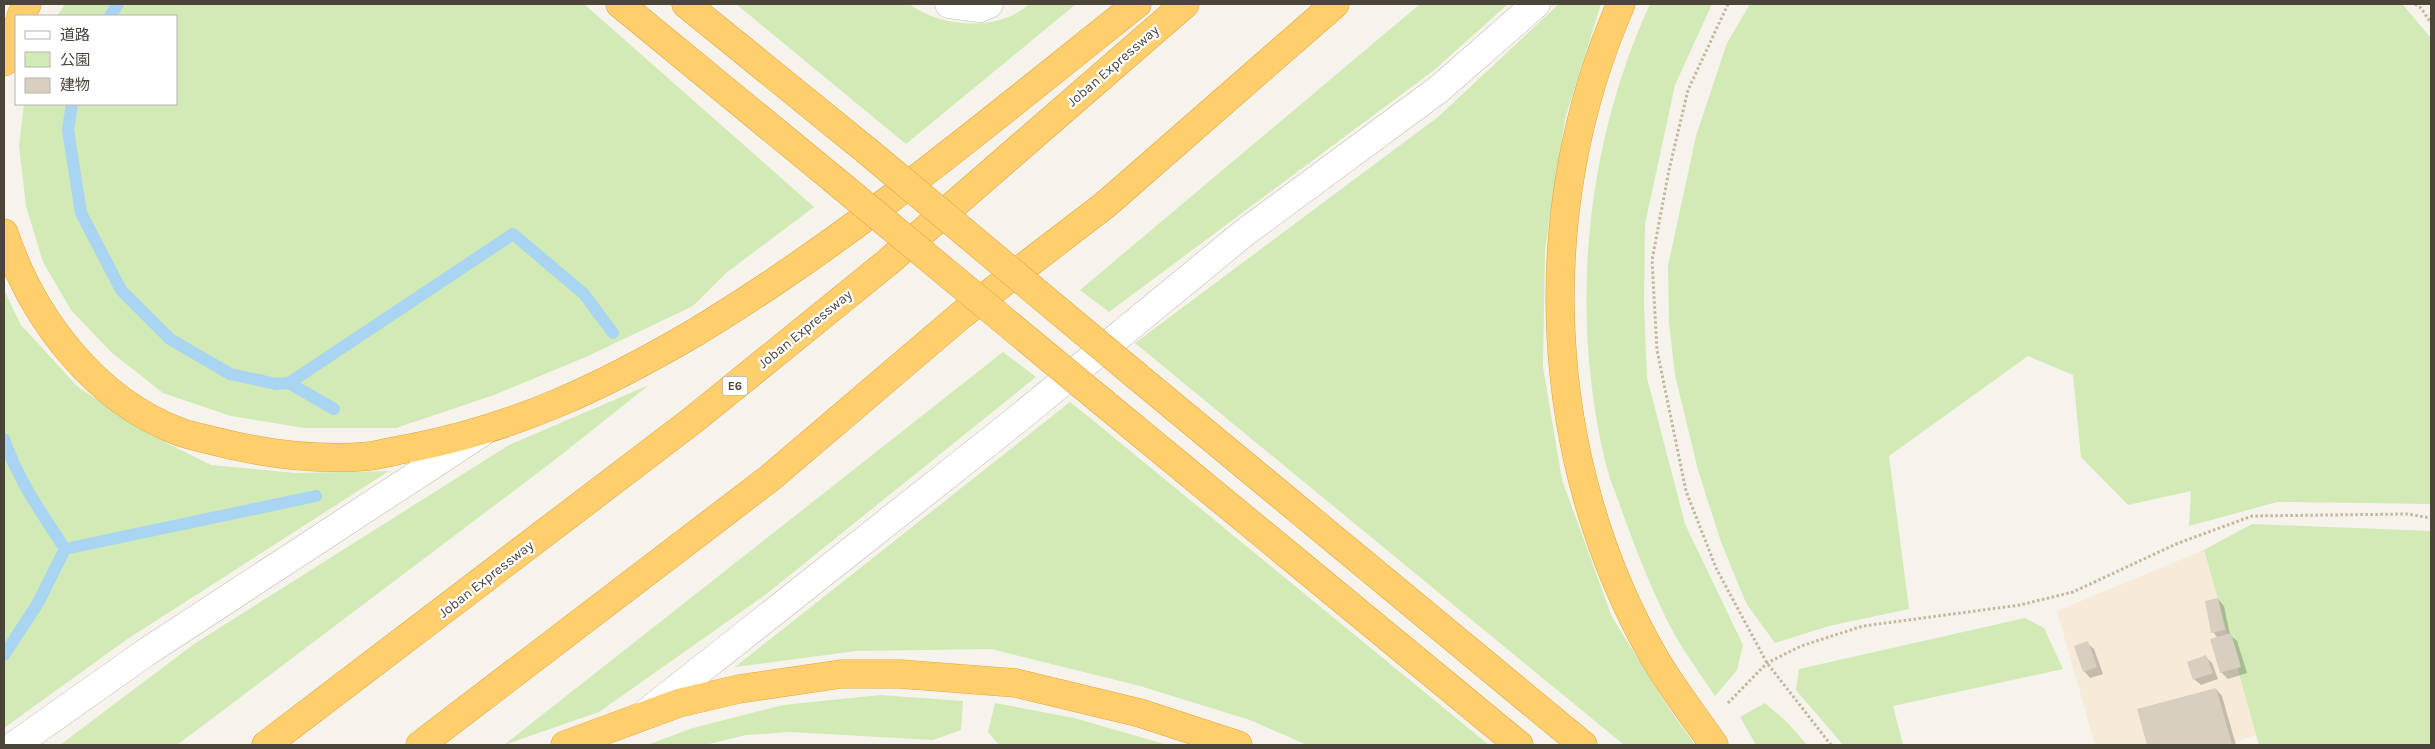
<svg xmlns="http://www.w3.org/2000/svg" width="2435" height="749" font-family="Karla,'Noto Sans JP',sans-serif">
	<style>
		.commercial { fill: #f7ead8 }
		.green { fill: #d2eab5 }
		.shadow { fill: #0003 }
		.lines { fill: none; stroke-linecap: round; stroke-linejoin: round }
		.stream { stroke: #a9d4f2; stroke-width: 12 }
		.building { fill: #d8cfc1 }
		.minor-casing { stroke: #c2bbae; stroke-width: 29 }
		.highway-casing { stroke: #e0a43c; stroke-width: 29 }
		.path { stroke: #c4b79f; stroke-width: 3; stroke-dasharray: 2.5 2.5; stroke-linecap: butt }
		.minor { stroke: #fff; stroke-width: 28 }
		.highway { stroke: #ffcf6e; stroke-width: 28 }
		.highway-bridge-casing { stroke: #e0a43c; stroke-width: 29; stroke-linecap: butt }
		.highway-bridge { stroke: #ffcf6e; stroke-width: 28 }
		.labels { text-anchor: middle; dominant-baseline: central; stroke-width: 4.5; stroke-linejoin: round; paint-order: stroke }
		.shield { fill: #fff; stroke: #817c74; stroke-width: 1 }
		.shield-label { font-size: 12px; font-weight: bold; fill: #4b4439 }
		.street-label { font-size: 14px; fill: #4b4439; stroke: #fff }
	</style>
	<rect width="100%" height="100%" fill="#f6f3ec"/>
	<polygon class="commercial" points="2204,550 2256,735 2226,745 2095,745 2057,611"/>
	<g class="green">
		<polygon points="65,4 584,4 814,207 726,273 693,306 588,356 494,395 396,428 304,428 231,416 163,393 111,352 71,310 43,262 26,206 19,146 24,104 176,104 176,16 57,16"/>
		<path d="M736,4H909C942,28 999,32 1029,4H1076L906,144Z"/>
		<polygon points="1420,4 1508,4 1433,71 1109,312 1080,290"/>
		<polygon points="1559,4 1601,4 1565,119 1545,250 1543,367 1562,480 1612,617 1666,704 1695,745 1624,745 1135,343 1438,117"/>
		<path d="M1650,4H1712L1675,85L1645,224L1644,305L1647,378L1685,524L1743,645L1737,670L1715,696C1700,673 1683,651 1670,626C1651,588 1635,548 1621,508C1616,494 1610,480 1606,465C1569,313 1585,146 1650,4Z"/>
		<polygon points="1750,4 2403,5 2431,38 2431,504 2277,502 2189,526 2191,491 2128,505 2081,457 2073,375 2028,356 1889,456 1909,609 1829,626 1775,643 1746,603 1721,542 1698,470 1675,375 1669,323 1668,266 1696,136 1727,43"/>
		<polygon points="4,290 21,325 77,386 141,430 211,465 295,473 389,471 126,640 4,728"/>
		<polygon points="1003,352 1036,377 765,595 599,712 504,745"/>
		<polygon points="649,385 556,459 177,745 60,745 194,644 509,445"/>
		<polygon points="1070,402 1090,418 1489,745 1307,745 1250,720 1140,686 991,649 856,651 735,667"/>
		<polygon points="2252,524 2431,531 2431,745 2259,745 2204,550"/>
		<polygon points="2025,618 2044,628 2063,669 1893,706 1903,745 1843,745 1796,690 1799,669"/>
		<polygon points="880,695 963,701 961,730 933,740 789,732 746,735 705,745 647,745 693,728 783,705"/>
		<polygon points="995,703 1074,718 1168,745 998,744 988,732"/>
		<polygon points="1765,703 1788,723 1807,745 1756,745 1740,717"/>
	</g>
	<g class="shadow">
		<polygon points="2218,599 2224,606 2230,635 2237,641 2247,673 2228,679 2221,672 2218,638 2213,632"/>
		<polygon points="2087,643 2094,649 2103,674 2090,678 2084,671"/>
		<polygon points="2206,657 2212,663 2218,679 2201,685 2194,679"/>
		<polygon points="2216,689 2222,696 2236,745 2148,745 2138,710"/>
	</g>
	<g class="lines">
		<g class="stream">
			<polyline points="110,16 118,4"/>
			<polyline points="72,104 68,130 81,213 121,290 170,339 230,374 276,384 289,383 513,234 584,294 613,333"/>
			<polyline points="289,383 334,409"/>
			<path d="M4,439C17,478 42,514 65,549"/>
			<polyline points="65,549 316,496"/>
			<polyline points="4,655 38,603 65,549"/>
		</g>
	</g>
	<g class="building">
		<polygon points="2218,598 2225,630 2211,633 2205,601"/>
		<polygon points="2231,633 2241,667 2220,673 2210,639"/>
		<polygon points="2088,641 2097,667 2083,672 2074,646"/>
		<polygon points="2206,655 2213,673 2193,680 2187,662"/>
		<polygon points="2216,688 2232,744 2147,745 2137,709"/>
	</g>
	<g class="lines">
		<g class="minor-casing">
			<g id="minor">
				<polyline points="949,4 980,8 989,4"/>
				<polyline points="646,713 1014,422 1244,233 1439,89 1536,4"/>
				<polyline points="15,745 145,653 481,433"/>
			</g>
		</g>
		<g class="highway-casing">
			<g id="highway">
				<polyline points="620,4 832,178"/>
				<polyline points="686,4 866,150"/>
				<path d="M1621,4C1530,211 1541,460 1654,657C1672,688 1694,716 1714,745"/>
				<polyline points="21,16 27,4"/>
				<polyline points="4,62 16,28"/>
				<path d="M4,233C32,317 94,400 180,432C191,436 203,438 214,441C265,454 317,461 370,456C384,454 397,450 411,448C518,427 602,387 696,332C853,237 993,118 1137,4"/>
				<polyline points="1138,377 1583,745"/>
				<polyline points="1105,404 1519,745"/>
				<polyline points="266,745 693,420 888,262 1185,4"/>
				<polyline points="420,745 770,478 960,316 1105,205 1335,4"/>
				<polyline points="565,745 679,703 739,689 841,674 900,674 1016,683 1140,713 1238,745"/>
			</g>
		</g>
		<g class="path">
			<polyline points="1728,4 1688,90 1669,170 1652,260 1657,350 1686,491 1716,568 1767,663 1831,745"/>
			<polyline points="2415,4 2421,8 2431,23"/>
			<polyline points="1728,703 1767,663 1801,646 1863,626 2020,605 2073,592 2176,544 2252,516 2407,514 2431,518"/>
		</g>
		<use href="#minor" class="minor"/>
		<use href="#highway" class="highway"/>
		<g class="highway-bridge-casing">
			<g id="highway-bridge">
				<polyline points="866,150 1138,377"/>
				<polyline points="832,178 1105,404"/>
			</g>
		</g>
		<use href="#highway-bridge" class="highway-bridge"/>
	</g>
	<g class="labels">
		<rect class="shield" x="722.5" y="376.5" width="25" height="19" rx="4"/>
		<g class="shield-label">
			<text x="735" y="386">E6</text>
		</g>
		<g class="street-label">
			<text transform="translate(1113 66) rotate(-41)">Joban Expressway</text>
			<text transform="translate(805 329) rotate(-39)">Joban Expressway</text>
			<text transform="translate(486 579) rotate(-38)">Joban Expressway</text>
		</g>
	</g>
	<rect width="2435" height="749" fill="none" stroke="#4b4439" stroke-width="10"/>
	<rect x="15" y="15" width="162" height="90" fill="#ffffff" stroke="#b7b4b0"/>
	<rect x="25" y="31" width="25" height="8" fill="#ffffff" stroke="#b7b4b0"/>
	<text x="60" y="40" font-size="15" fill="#4b4439">道路</text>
	<rect x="25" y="52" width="25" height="15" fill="#d2eab5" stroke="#b7b4b0"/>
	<text x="60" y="65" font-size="15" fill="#4b4439">公園</text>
	<rect x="25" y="78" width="25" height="15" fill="#d8cfc1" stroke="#b7b4b0"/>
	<text x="60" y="90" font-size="15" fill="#4b4439">建物</text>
</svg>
